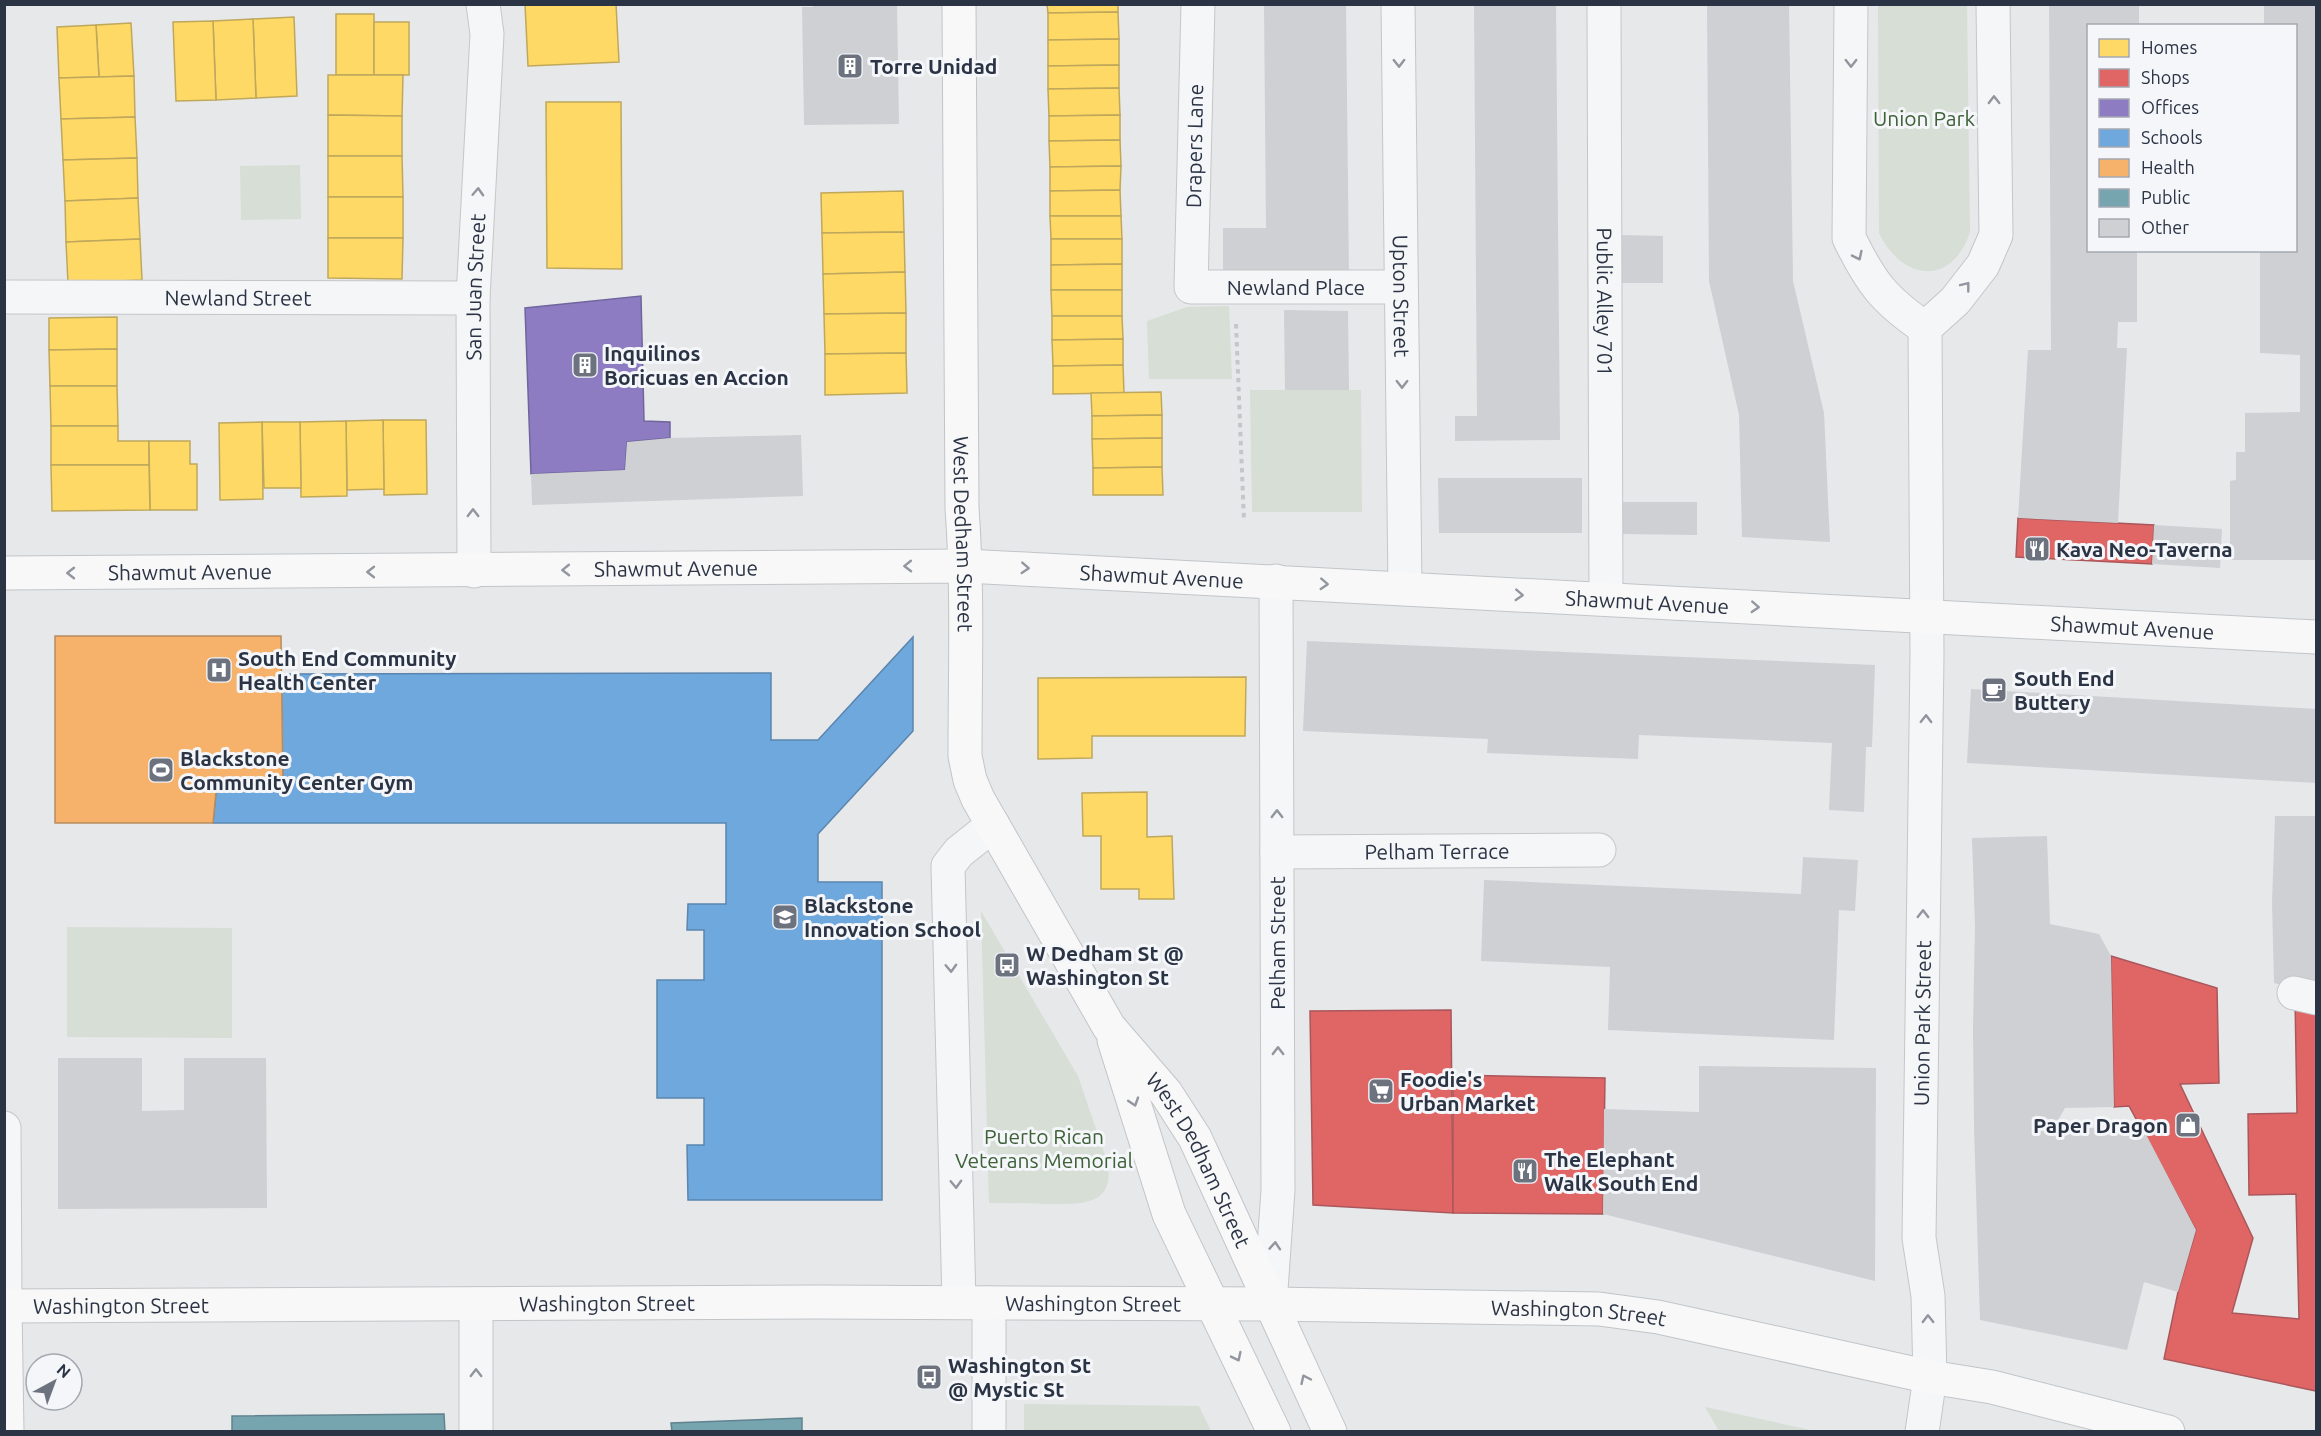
<svg xmlns="http://www.w3.org/2000/svg" width="2321" height="1436" font-family="Ubuntu,sans-serif">
	<style>
		.green { fill: #d6ded6 }
		.homes { fill: #ffd966; stroke: #bfa85c; stroke-width: 1.5 }
		.shops { fill: #e06666; stroke: #aa575c; stroke-width: 1.5 }
		.offices { fill: #8e7cc3; stroke: #70669d; stroke-width: 1.5 }
		.schools { fill: #6fa8dc; stroke: #5b85af; stroke-width: 1.5 }
		.health { fill: #f6b26b; stroke: #b98c60; stroke-width: 1.5 }
		.public { fill: #76a5af; stroke: #60838f; stroke-width: 1.5 }
		.building { fill: #ced0d3 }
		.lines { fill: none; stroke-linecap: round; stroke-linejoin: round }
		.minor-casing { stroke: #c4c6c8; stroke-width: 35 }
		.major-casing { stroke: #c2c5c8; stroke-width: 35 }
		.path { stroke: #c5c6ca; stroke-width: 4; stroke-dasharray: 4.5 4.5; stroke-linecap: butt }
		.minor { stroke: #f5f6f7; stroke-width: 33 }
		.major { stroke: #f8f8f8; stroke-width: 33 }
		.oneway { stroke: #90959e }
		.oneway2 { stroke: #92969e }
		.labels { text-anchor: middle; dominant-baseline: central; stroke-width: 6; stroke-linejoin: round; paint-order: stroke }
		.poi-label { font-size: 21px; font-weight: bold; fill: #2b3445; stroke: #f4f6f9; text-anchor: start }
		.park-label { font-size: 21px; fill: #3f6138; stroke: #f4f6f9 }
		.street-label { font-size: 21px; fill: #2b3445; stroke: #f4f6f9 }
	</style>
	<rect width="100%" height="100%" fill="#e6e8ea"/>
	<g class="green">
		<path d="M1878,5H1967L1970,232C1952,287 1902,281 1879,233Z"/>
		<polygon points="300,165 301,219 241,220 240,166"/>
		<polygon points="1229,306 1232,379 1149,379 1147,321 1187,307"/>
		<polygon points="1250,390 1361,390 1362,512 1252,512"/>
		<path d="M981,911L1078,1076L1107,1161C1117,1208 1078,1204 1046,1204C1027,1203 1008,1203 989,1203Z"/>
		<polygon points="67,927 232,928 232,1038 67,1037"/>
		<polygon points="1024,1404 1199,1406 1211,1431 1024,1431"/>
		<polygon points="1705,1407 1815,1431 1719,1431"/>
	</g>
	<g class="homes">
		<polygon points="525,4 616,4 619,62 528,66"/>
		<polygon points="1047,4 1118,4 1118,12 1048,13"/>
		<polygon points="1118,12 1119,39 1048,40 1048,13"/>
		<rect x="336" y="14" width="38" height="61"/>
		<polygon points="294,17 297,96 256,98 253,19"/>
		<polygon points="253,19 256,98 216,100 213,21"/>
		<polygon points="213,21 216,100 176,101 173,22"/>
		<rect x="374" y="22" width="35" height="53"/>
		<polygon points="131,23 134,76 99,77 96,25"/>
		<polygon points="96,25 99,77 59,78 57,27"/>
		<polygon points="1119,39 1119,65 1048,66 1048,40"/>
		<polygon points="1119,65 1119,88 1048,89 1048,66"/>
		<polygon points="328,75 403,75 402,116 328,115"/>
		<polygon points="134,76 135,117 61,119 59,78"/>
		<polygon points="1119,88 1120,115 1049,116 1048,89"/>
		<polygon points="546,102 621,102 622,269 547,268"/>
		<polygon points="328,115 402,116 402,156 328,156"/>
		<polygon points="1120,115 1120,140 1049,141 1049,116"/>
		<polygon points="135,117 137,158 63,160 61,119"/>
		<polygon points="1120,140 1121,166 1050,167 1049,141"/>
		<polygon points="328,156 402,156 403,197 328,197"/>
		<polygon points="137,158 138,198 65,201 63,160"/>
		<polygon points="1121,166 1120,190 1050,191 1050,167"/>
		<polygon points="1120,190 1121,216 1050,216 1050,191"/>
		<polygon points="903,191 904,232 822,233 821,193"/>
		<rect x="328" y="197" width="75" height="41"/>
		<polygon points="138,198 140,239 66,242 65,201"/>
		<polygon points="1050,216 1121,216 1122,239 1051,239"/>
		<polygon points="904,232 905,272 823,274 822,233"/>
		<polygon points="328,238 403,238 402,279 328,278"/>
		<polygon points="140,239 142,280 68,283 66,242"/>
		<polygon points="1051,239 1122,239 1122,264 1051,265"/>
		<polygon points="1122,264 1122,290 1051,290 1051,265"/>
		<polygon points="905,272 906,313 824,314 823,274"/>
		<polygon points="1051,290 1122,290 1122,316 1052,316"/>
		<polygon points="906,313 906,353 825,354 824,314"/>
		<polygon points="1052,316 1122,316 1123,339 1052,340"/>
		<polygon points="117,317 117,349 49,350 49,318"/>
		<polygon points="1123,339 1123,365 1053,366 1052,340"/>
		<polygon points="117,349 117,386 50,386 49,350"/>
		<polygon points="906,353 907,393 825,395 825,354"/>
		<polygon points="1123,365 1124,393 1053,394 1053,366"/>
		<polygon points="50,386 117,386 118,426 51,426"/>
		<polygon points="1161,392 1162,415 1092,416 1091,393"/>
		<polygon points="1162,415 1162,438 1092,439 1092,416"/>
		<polygon points="383,420 426,420 427,494 384,495"/>
		<polygon points="383,420 384,489 347,490 346,421"/>
		<polygon points="346,421 347,496 301,497 300,422"/>
		<polygon points="262,422 300,422 301,488 264,488"/>
		<polygon points="262,422 263,499 220,500 219,423"/>
		<polygon points="51,426 118,426 118,441 149,441 149,465 51,465"/>
		<polygon points="1162,438 1162,467 1093,468 1092,439"/>
		<polygon points="149,441 190,441 190,464 197,464 197,510 150,510"/>
		<polygon points="51,465 149,465 150,510 52,511"/>
		<polygon points="1162,467 1163,495 1093,495 1093,468"/>
		<polygon points="1246,677 1245,736 1092,736 1092,758 1038,759 1038,678"/>
		<polygon points="1147,792 1147,837 1172,836 1174,899 1139,899 1139,889 1101,889 1101,836 1083,836 1082,793"/>
	</g>
	<g class="shops">
		<polygon points="2018,518 2154,525 2152,564 2016,557"/>
		<polygon points="2111,956 2217,988 2219,1083 2180,1084 2253,1238 2232,1313 2299,1319 2296,1194 2249,1195 2248,1114 2297,1113 2295,997 2316,1003 2316,1391 2164,1359 2178,1292 2196,1230 2129,1106 2114,1107"/>
		<polygon points="1451,1010 1453,1213 1313,1205 1310,1011"/>
		<polygon points="1453,1075 1605,1078 1603,1214 1453,1213"/>
	</g>
	<polygon class="offices" points="641,296 644,421 670,422 670,438 627,442 625,470 531,474 525,308"/>
	<polygon class="schools" points="913,637 913,731 818,834 818,882 882,882 882,1200 688,1200 687,1145 704,1145 704,1098 657,1098 657,980 704,980 704,930 687,930 688,904 726,904 726,823 213,823 216,792 283,790 281,674 771,673 771,740 818,740"/>
	<polygon class="health" points="55,636 281,636 283,790 216,792 213,823 55,823"/>
	<g class="public">
		<polygon points="444,1414 445,1432 232,1432 232,1416"/>
		<polygon points="802,1418 802,1432 672,1432 671,1423"/>
	</g>
	<g class="building">
		<polygon points="813,4 897,4 899,124 804,125 802,7 813,7"/>
		<polygon points="1264,4 1346,4 1349,277 1223,278 1223,228 1266,228"/>
		<polygon points="1474,4 1556,4 1560,440 1455,441 1455,416 1477,416"/>
		<polygon points="1707,4 1789,4 1793,281 1824,413 1830,542 1742,537 1739,415 1709,281"/>
		<polygon points="2049,4 2139,4 2139,26 2088,26 2088,250 2137,250 2137,322 2118,322 2117,348 2127,348 2118,523 2018,518 2028,350 2051,350"/>
		<polygon points="2264,4 2316,4 2316,560 2230,560 2230,481 2236,480 2236,452 2245,452 2245,413 2300,412 2300,355 2260,353 2260,250 2296,250 2296,26 2264,26"/>
		<polygon points="1622,235 1663,236 1663,283 1622,283"/>
		<polygon points="1284,310 1348,311 1349,390 1285,390"/>
		<polygon points="801,435 803,496 532,505 531,474 625,470 627,442 670,438"/>
		<polygon points="1438,478 1582,478 1582,533 1439,533"/>
		<polygon points="1622,502 1697,502 1697,535 1622,534"/>
		<polygon points="2154,525 2222,529 2220,568 2152,564"/>
		<polygon points="1307,641 1875,665 1872,747 1866,747 1864,812 1829,810 1832,743 1639,735 1638,759 1487,753 1488,739 1303,731"/>
		<polygon points="1971,689 2316,709 2316,783 1967,763"/>
		<polygon points="2275,816 2316,816 2316,993 2274,983 2272,902"/>
		<polygon points="2047,836 2050,924 2099,934 2111,956 2114,1107 2065,1108 2053,1129 2093,1128 2139,1121 2196,1230 2178,1292 2144,1282 2127,1350 1980,1320 1974,1126 1973,1029 1975,926 1972,838"/>
		<polygon points="1803,857 1858,860 1855,911 1839,910 1834,1040 1608,1030 1610,967 1481,961 1484,880 1801,894"/>
		<polygon points="58,1058 142,1058 142,1111 184,1110 184,1058 266,1058 267,1208 58,1209"/>
		<polygon points="1699,1066 1876,1068 1875,1281 1603,1214 1604,1109 1699,1112"/>
	</g>
	<g class="lines">
		<g class="minor-casing">
			<g id="minor">
				<path id="s1" d="M1198,4L1191,287H1401"/>
				<path id="s2" d="M1398,4L1405,588"/>
				<path id="s3" d="M1604,4L1606,599"/>
				<path d="M1851,4L1849,238C1871,283 1884,300 1925,328"/>
				<path id="s4" d="M4,297L473,298"/>
				<path id="s5" d="M474,571L473,298L487,34L483,4"/>
				<path id="s6" d="M1277,852L1599,850"/>
				<polyline points="2294,993 2316,998"/>
				<polyline points="4,1128 5,1306"/>
				<polyline points="959,1302 948,866 959,852 993,825"/>
				<polyline points="1270,1304 1278,1190 1276,581"/>
				<polyline points="476,1432 476,1304"/>
				<polyline points="989,1432 989,1303"/>
				<path id="s7" d="M1922,1432L1930,1377L1928,1296L1919,1238L1927,655L1925,328L1955,301L1983,265L1996,235L1993,4"/>
			</g>
		</g>
		<g class="major-casing">
			<g id="major">
				<path id="s8" d="M959,4L962,508C968,590 965,673 965,756L970,780L978,799L1109,1027L1166,1093L1195,1138L1330,1432"/>
				<path id="s9" d="M4,573L966,566L2316,637"/>
				<polyline points="1114,1040 1169,1214 1274,1432"/>
				<path id="s10" d="M4,1306L818,1302L1270,1304L1599,1309L1658,1317L1930,1377L1992,1387L2168,1432"/>
				<polyline points="5,1306 7,1432"/>
			</g>
		</g>
		<polyline class="path" points="1236,324 1244,521"/>
		<use href="#minor" class="minor"/>
		<use href="#major" class="major"/>
	</g>
	<defs><path id="oneway-chevron" d="M-2-3.5L2.5 0L-2 3.5" fill="none" stroke-width="1.6" stroke-linecap="round" stroke-linejoin="round" transform="scale(1.5)"/></defs>
	<g class="oneway">
		<use href="#oneway-chevron" transform="translate(1399 63) rotate(89)"/>
		<use href="#oneway-chevron" transform="translate(1851 63) rotate(90)"/>
		<use href="#oneway-chevron" transform="translate(1994 100) rotate(-91)"/>
		<use href="#oneway-chevron" transform="translate(478 192) rotate(-87)"/>
		<use href="#oneway-chevron" transform="translate(1858 256) rotate(64)"/>
		<use href="#oneway-chevron" transform="translate(1966 286) rotate(-52)"/>
		<use href="#oneway-chevron" transform="translate(1402 384) rotate(90)"/>
		<use href="#oneway-chevron" transform="translate(473 513) rotate(-90)"/>
		<use href="#oneway-chevron" transform="translate(1926 719) rotate(-89)"/>
		<use href="#oneway-chevron" transform="translate(1277 814) rotate(-90)"/>
		<use href="#oneway-chevron" transform="translate(1923 914) rotate(-89)"/>
		<use href="#oneway-chevron" transform="translate(951 968) rotate(88)"/>
		<use href="#oneway-chevron" transform="translate(1278 1051) rotate(-90)"/>
		<use href="#oneway-chevron" transform="translate(956 1184) rotate(88)"/>
		<use href="#oneway-chevron" transform="translate(1275 1246) rotate(-86)"/>
		<use href="#oneway-chevron" transform="translate(1928 1319) rotate(-91)"/>
		<use href="#oneway-chevron" transform="translate(476 1373) rotate(-90)"/>
	</g>
	<g class="oneway2">
		<use href="#oneway-chevron" transform="translate(908 566) rotate(179)"/>
		<use href="#oneway-chevron" transform="translate(1025 568) rotate(3)"/>
		<use href="#oneway-chevron" transform="translate(566 570) rotate(179)"/>
		<use href="#oneway-chevron" transform="translate(371 572) rotate(180)"/>
		<use href="#oneway-chevron" transform="translate(71 573) rotate(180)"/>
		<use href="#oneway-chevron" transform="translate(1324 584) rotate(3)"/>
		<use href="#oneway-chevron" transform="translate(1519 595) rotate(3)"/>
		<use href="#oneway-chevron" transform="translate(1755 607) rotate(3)"/>
		<use href="#oneway-chevron" transform="translate(1134 1102) rotate(72)"/>
		<use href="#oneway-chevron" transform="translate(1237 1357) rotate(64)"/>
		<use href="#oneway-chevron" transform="translate(1305 1379) rotate(-115)"/>
	</g>
	<defs>
		<g id="building-square" transform="scale(1.35)"><rect x="-9" y="-9" width="18" height="18" rx="4" fill="#6c737f" stroke="#f4f6f9"/><path d="M-4-6H4V6H1V3H-1V6H-4ZM-2.5-4.3h1.7v1.8h-1.7ZM.8-4.3h1.7v1.8H.8ZM-2.5-1h1.7V.8h-1.7ZM.8-1h1.7V.8H.8Z" fill="#fff"/></g>
		<g id="restaurant-square" transform="scale(1.35)"><rect x="-9" y="-9" width="18" height="18" rx="4" fill="#6c737f" stroke="#f4f6f9"/><path d="M-5-6h1v4h1v-4h1v4h1v-4h1v5L-1.5 .5V6h-2V.5L-5-1ZM5-6V6H3V1.5H1.5Q1.5-4 5-6Z" fill="#fff"/></g>
		<g id="hospital-square" transform="scale(1.35)"><rect x="-9" y="-9" width="18" height="18" rx="4" fill="#6c737f" stroke="#f4f6f9"/><path d="M-5-5h3v3.5h4V-5h3V5h-3V1.5h-4V5h-3Z" fill="#fff"/></g>
		<g id="cafe-square" transform="scale(1.35)"><rect x="-9" y="-9" width="18" height="18" rx="4" fill="#6c737f" stroke="#f4f6f9"/><path d="M-5.5-4.5H6V0H3Q3 3.5 0 3.5H-2.5Q-5.5 3.5-5.5 0ZM3-3.2v2h1.7v-2ZM-6 4.5H4V6H-6Z" fill="#fff"/></g>
		<g id="stadium-square" transform="scale(1.35)"><rect x="-9" y="-9" width="18" height="18" rx="4" fill="#6c737f" stroke="#f4f6f9"/><path d="M0-5a6.5 5 0 1 0 0 10a6.5 5 0 1 0 0-10ZM-3.5-1.8h7v3.6h-7Z" fill="#fff"/></g>
		<g id="school-square" transform="scale(1.35)"><rect x="-9" y="-9" width="18" height="18" rx="4" fill="#6c737f" stroke="#f4f6f9"/><path d="M0-5L7-2L0 1L-7-2ZM-4 1L0 2.5L4 1V4Q0 6-4 4Z" fill="#fff"/></g>
		<g id="bus-square" transform="scale(1.35)"><rect x="-9" y="-9" width="18" height="18" rx="4" fill="#6c737f" stroke="#f4f6f9"/><path d="M-5-6H5V4H4V6H2V4H-2V6H-4V4H-5ZM-3.5-4V0h7V-4ZM-3.5 1.2v1.5H-2V1.2ZM2 1.2v1.5H3.5V1.2Z" fill="#fff"/></g>
		<g id="supermarket-square" transform="scale(1.35)"><rect x="-9" y="-9" width="18" height="18" rx="4" fill="#6c737f" stroke="#f4f6f9"/><path d="M-6-5.5h2.5l.6 2H6L4.5 2H-2.5L-4.4-4H-6ZM-1.5 3.2a1.3 1.3 0 1 0 .1 0ZM3 3.2a1.3 1.3 0 1 0 .1 0Z" fill="#fff"/></g>
		<g id="shop-square" transform="scale(1.35)"><rect x="-9" y="-9" width="18" height="18" rx="4" fill="#6c737f" stroke="#f4f6f9"/><path d="M-5-2.5h2.3a2.7 3.5 0 0 1 5.4 0H5L5.5 6h-11ZM-1.5-2.5h3a1.5 2.3 0 0 0-3 0Z" fill="#fff"/></g>
	</defs>
	<g fill-rule="evenodd">
		<use href="#building-square" x="850" y="66"/>
		<use href="#building-square" x="585" y="365"/>
		<use href="#restaurant-square" x="2037" y="549"/>
		<use href="#hospital-square" x="219" y="670"/>
		<use href="#cafe-square" x="1994" y="690"/>
		<use href="#stadium-square" x="161" y="770"/>
		<use href="#school-square" x="785" y="917"/>
		<use href="#bus-square" x="1007" y="965"/>
		<use href="#supermarket-square" x="1381" y="1091"/>
		<use href="#shop-square" x="2188" y="1125"/>
		<use href="#restaurant-square" x="1525" y="1171"/>
		<use href="#bus-square" x="929" y="1377"/>
	</g>
	<g class="labels">
		<g class="poi-label">
			<text x="870" y="66">Torre Unidad</text>
			<text x="604" y="353">Inquilinos<tspan x="604" dy="24">Boricuas en Accion</tspan></text>
			<text x="2056" y="549">Kava Neo-Taverna</text>
			<text x="238" y="658">South End Community<tspan x="238" dy="24">Health Center</tspan></text>
			<text x="2014" y="678">South End<tspan x="2014" dy="24">Buttery</tspan></text>
			<text x="180" y="758">Blackstone<tspan x="180" dy="24">Community Center Gym</tspan></text>
			<text x="804" y="905">Blackstone<tspan x="804" dy="24">Innovation School</tspan></text>
			<text x="1026" y="953">W Dedham St @<tspan x="1026" dy="24">Washington St</tspan></text>
			<text x="1400" y="1079">Foodie's<tspan x="1400" dy="24">Urban Market</tspan></text>
			<text x="2168" y="1125" text-anchor="end">Paper Dragon</text>
			<text x="1544" y="1159">The Elephant<tspan x="1544" dy="24">Walk South End</tspan></text>
			<text x="948" y="1365">Washington St<tspan x="948" dy="24">@ Mystic St</tspan></text>
		</g>
		<g class="park-label">
			<text x="1924" y="118">Union Park</text>
			<text x="1044" y="1136">Puerto Rican<tspan x="1044" dy="24">Veterans Memorial</tspan></text>
		</g>
		<g class="street-label">
			<text transform="translate(1194 146) rotate(-89)">Drapers Lane</text>
			<text stroke="none"><textPath href="#s1" startOffset="388">Newland Place</textPath></text>
			<text stroke="none"><textPath href="#s5" startOffset="284">San Juan Street</textPath></text>
			<text stroke="none"><textPath href="#s2" startOffset="292">Upton Street</textPath></text>
			<text stroke="none"><textPath href="#s4" startOffset="234">Newland Street</textPath></text>
			<text stroke="none"><textPath href="#s3" startOffset="298">Public Alley 701</textPath></text>
			<text stroke="none"><textPath href="#s8" startOffset="530">West Dedham Street</textPath></text>
			<text stroke="none"><textPath href="#s9" startOffset="672">Shawmut Avenue</textPath></text>
			<text stroke="none"><textPath href="#s9" startOffset="186">Shawmut Avenue</textPath></text>
			<text stroke="none"><textPath href="#s9" startOffset="1158">Shawmut Avenue</textPath></text>
			<text stroke="none"><textPath href="#s9" startOffset="1644">Shawmut Avenue</textPath></text>
			<text stroke="none"><textPath href="#s9" startOffset="2130">Shawmut Avenue</textPath></text>
			<text stroke="none"><textPath href="#s6" startOffset="160">Pelham Terrace</textPath></text>
			<text transform="translate(1277 943) rotate(-90)">Pelham Street</text>
			<text stroke="none"><textPath href="#s7" startOffset="410">Union Park Street</textPath></text>
			<text stroke="none"><textPath href="#s8" startOffset="1222">West Dedham Street</textPath></text>
			<text stroke="none"><textPath href="#s10" startOffset="603">Washington Street</textPath></text>
			<text stroke="none"><textPath href="#s10" startOffset="1089">Washington Street</textPath></text>
			<text stroke="none"><textPath href="#s10" startOffset="117">Washington Street</textPath></text>
			<text stroke="none"><textPath href="#s10" startOffset="1575">Washington Street</textPath></text>
		</g>
	</g>
	<rect width="2321" height="1436" fill="none" stroke="#2b3445" stroke-width="12"/>
	<rect x="2087" y="24" width="210" height="228" fill="#f4f6f9" stroke="#a4a8b1" stroke-width="1.5"/>
	<rect x="2099" y="39" width="30" height="18" fill="#ffd966" stroke="#a4a8b1" stroke-width="1.5"/>
	<text x="2141" y="54" font-size="18" fill="#2b3445">Homes</text>
	<rect x="2099" y="69" width="30" height="18" fill="#e06666" stroke="#a4a8b1" stroke-width="1.5"/>
	<text x="2141" y="84" font-size="18" fill="#2b3445">Shops</text>
	<rect x="2099" y="99" width="30" height="18" fill="#8e7cc3" stroke="#a4a8b1" stroke-width="1.5"/>
	<text x="2141" y="114" font-size="18" fill="#2b3445">Offices</text>
	<rect x="2099" y="129" width="30" height="18" fill="#6fa8dc" stroke="#a4a8b1" stroke-width="1.5"/>
	<text x="2141" y="144" font-size="18" fill="#2b3445">Schools</text>
	<rect x="2099" y="159" width="30" height="18" fill="#f6b26b" stroke="#a4a8b1" stroke-width="1.5"/>
	<text x="2141" y="174" font-size="18" fill="#2b3445">Health</text>
	<rect x="2099" y="189" width="30" height="18" fill="#76a5af" stroke="#a4a8b1" stroke-width="1.5"/>
	<text x="2141" y="204" font-size="18" fill="#2b3445">Public</text>
	<rect x="2099" y="219" width="30" height="18" fill="#ced0d3" stroke="#a4a8b1" stroke-width="1.5"/>
	<text x="2141" y="234" font-size="18" fill="#2b3445">Other</text>
	<g transform="translate(54 1382) rotate(41)"><circle r="28" fill="#f4f6f9" stroke="#a4a8b1" stroke-width="1.5"/>
	<path d="M0-4.5L10 22L0 15L-10 22Z" fill="#6c737f"/>
	<text y="-9" font-size="16" font-weight="bold" text-anchor="middle" fill="#2b3445">N</text>
	</g>
</svg>
